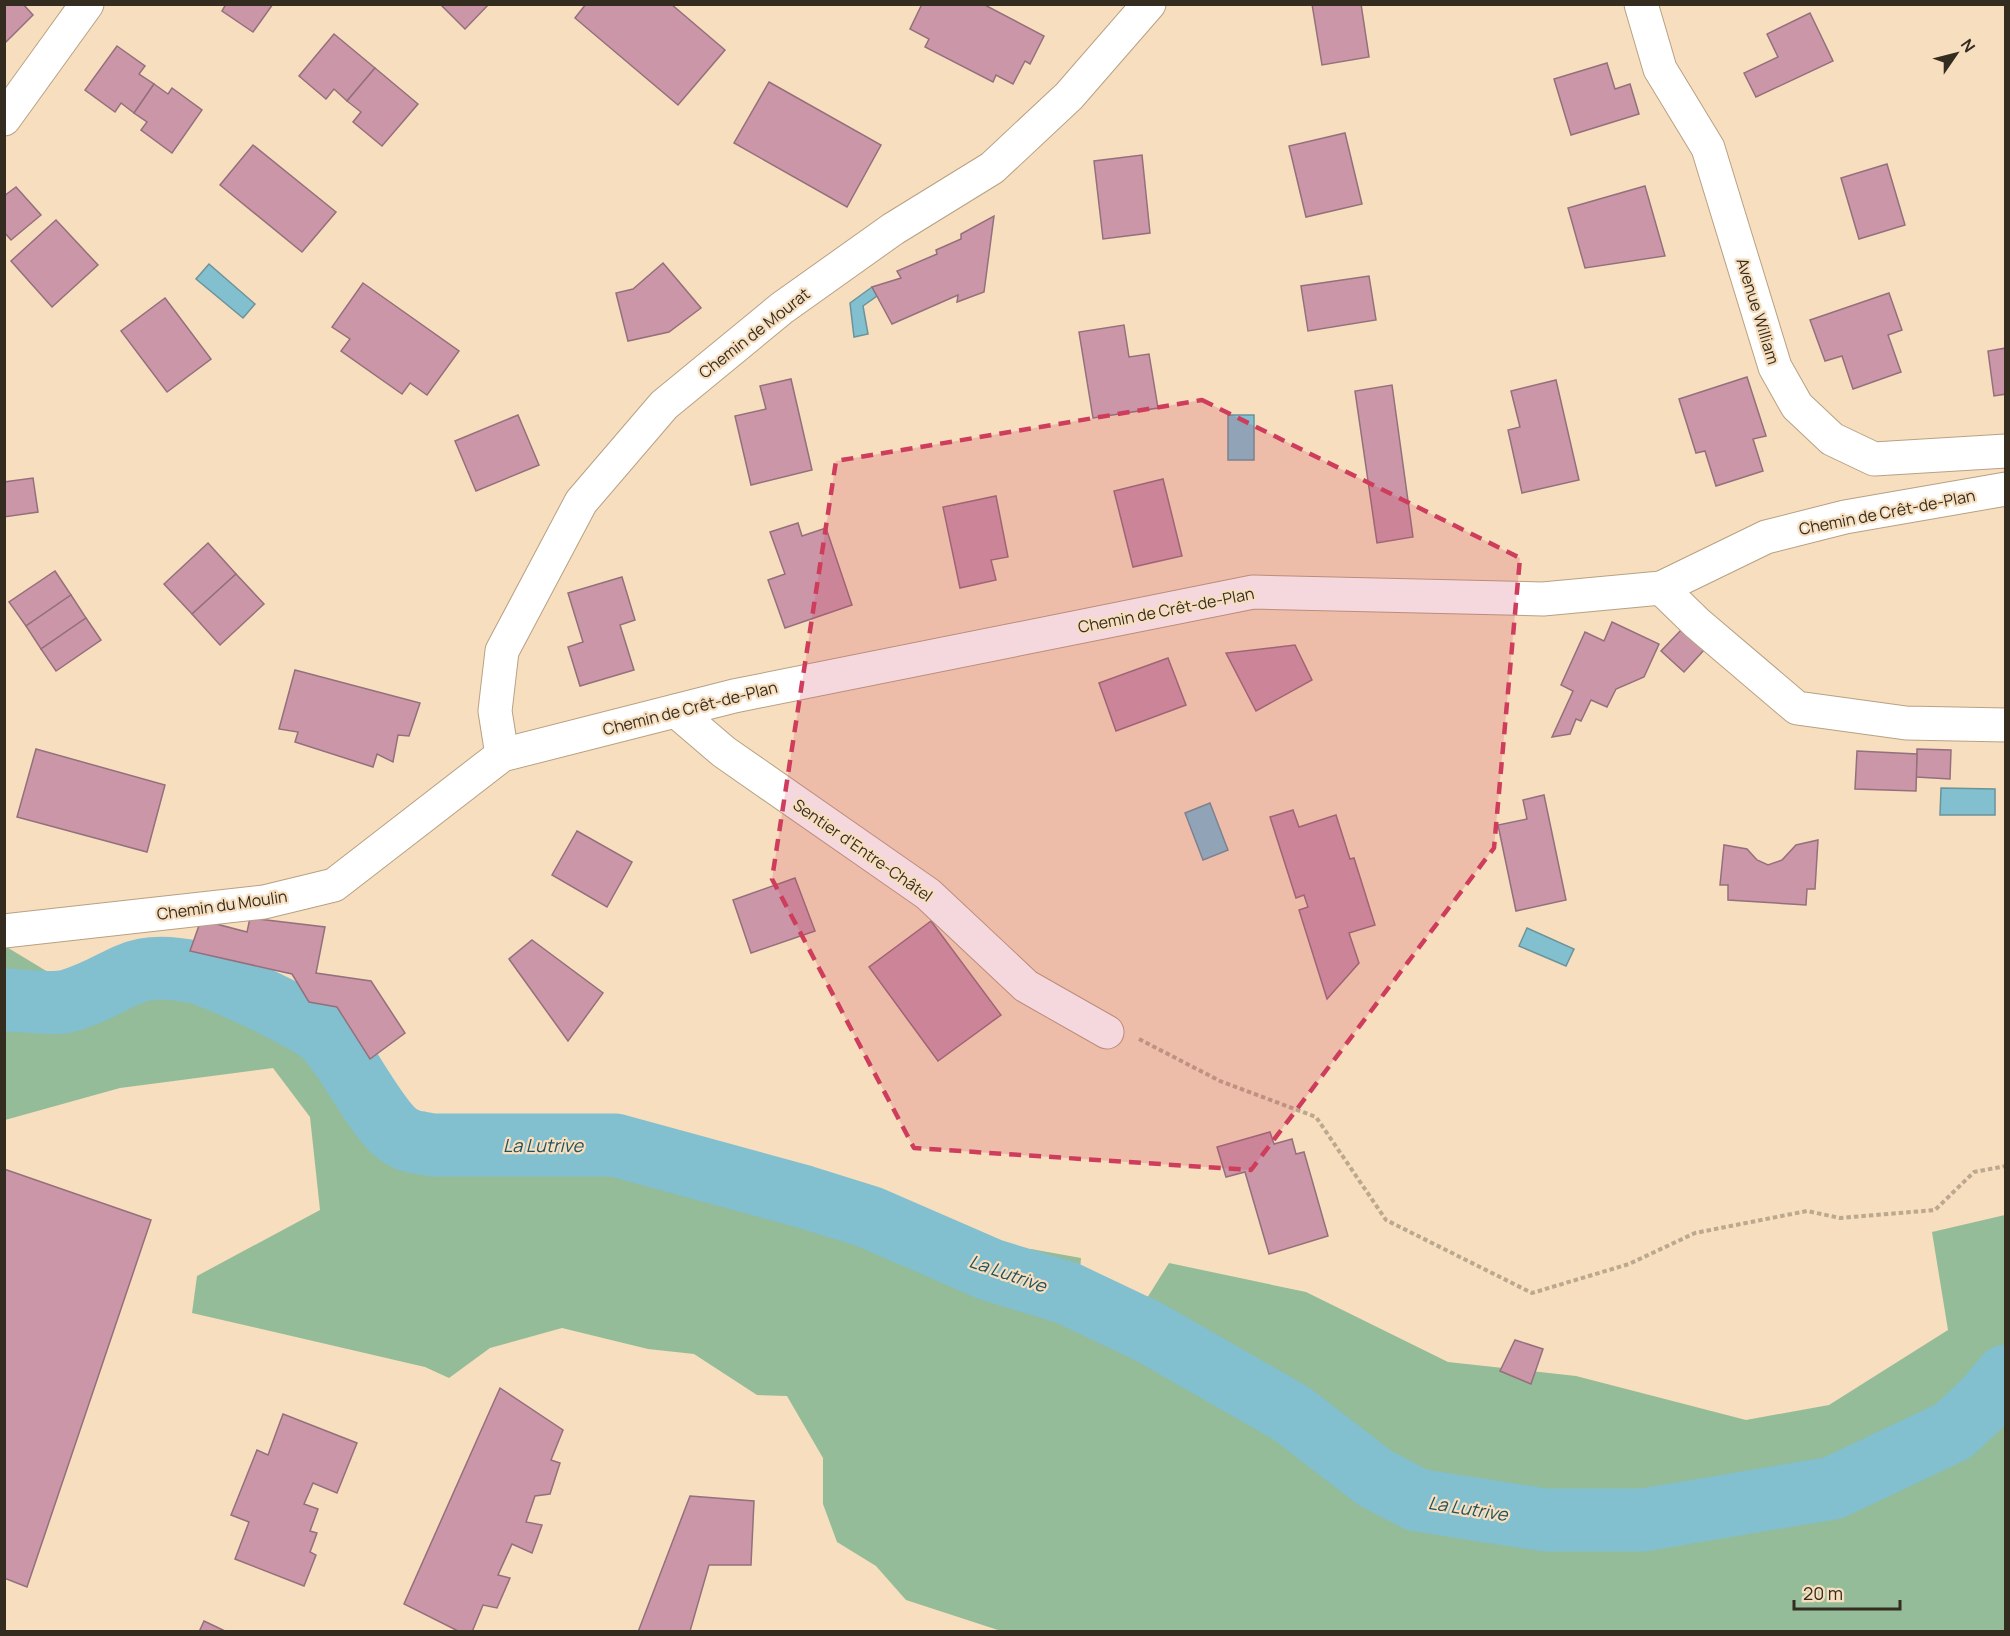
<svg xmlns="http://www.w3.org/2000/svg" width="2010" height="1636" font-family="Manrope,sans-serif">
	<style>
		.forest { fill: #94bc98 }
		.water { fill: #82bfcf; stroke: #6b939a; stroke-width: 1.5 }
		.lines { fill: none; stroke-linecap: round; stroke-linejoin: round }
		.river { stroke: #82bfcf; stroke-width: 63 }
		.building { fill: #cb97a8; stroke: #94707c; stroke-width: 1.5 }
		.minor-casing { stroke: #b8a183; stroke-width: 35 }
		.path { stroke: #bba88e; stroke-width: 4; stroke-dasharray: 4.5 3; stroke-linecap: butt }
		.minor { stroke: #fff; stroke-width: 33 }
		.marked { fill: #ce3e5c; fill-opacity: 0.2; stroke: #ce3e5c; stroke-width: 4.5; stroke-dasharray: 12 8; stroke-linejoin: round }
		.labels { text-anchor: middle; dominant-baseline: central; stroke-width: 4.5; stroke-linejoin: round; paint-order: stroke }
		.street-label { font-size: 16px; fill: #352c20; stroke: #f6debe }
		.water-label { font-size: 18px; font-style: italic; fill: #1f525f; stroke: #f6debe }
	</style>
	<rect width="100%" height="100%" fill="#f6debe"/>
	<polygon class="forest" points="159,943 297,1001 403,1133 835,1211 928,1256 1011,1290 1031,1249 1081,1258 1077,1306 1132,1322 1169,1263 1306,1292 1448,1362 1576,1376 1746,1420 1829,1405 1948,1330 1932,1232 2005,1215 2005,1631 1001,1631 906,1600 876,1566 837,1542 823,1504 823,1458 787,1396 757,1395 694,1354 648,1349 562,1328 490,1348 449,1378 425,1367 192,1313 197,1276 320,1210 310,1117 273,1068 120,1088 5,1120 5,946 76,989"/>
	<g class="water">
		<polygon points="209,264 255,304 243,318 196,279"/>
		<polygon points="872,287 877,296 863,306 868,334 854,337 850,303"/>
		<rect x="1228" y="415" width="26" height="45"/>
		<polygon points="1941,788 1995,789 1995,815 1940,815"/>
		<polygon points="1210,803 1228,850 1203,860 1185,813"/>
		<polygon points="1527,928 1574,949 1566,966 1519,946"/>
	</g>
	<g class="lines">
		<path class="river" d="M4,1000C21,1000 53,1005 68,1001C123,985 128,958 194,972C216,977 310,1020 325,1036C350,1060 379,1128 406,1139C414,1143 425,1143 433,1145H615L805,1197L869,1217L991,1270L1067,1293L1149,1332L1292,1414L1375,1478L1417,1500L1545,1520H1643L1833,1488L1953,1431L1986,1400L2006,1376"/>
	</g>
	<g class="building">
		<polygon points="4,4 23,4 33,15 4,44"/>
		<polygon points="226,4 273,4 253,32 222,11"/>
		<polygon points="440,4 489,4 465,29"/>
		<polygon points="586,4 671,4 725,50 678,105 575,18"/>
		<polygon points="922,4 983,4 1044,36 1030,64 1025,61 1013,84 996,75 993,82 925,47 929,39 910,29"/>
		<polygon points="1312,4 1361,4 1369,57 1322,65"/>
		<polygon points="1810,13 1833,61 1756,97 1744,73 1778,57 1767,34"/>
		<polygon points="334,34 375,68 347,101 334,89 326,99 299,76"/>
		<polygon points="117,46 145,66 139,74 154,84 134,113 121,103 115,112 85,90"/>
		<polygon points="1607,63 1615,89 1630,84 1639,114 1571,135 1554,79"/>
		<polygon points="375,68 418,104 382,146 353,122 361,112 347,101"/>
		<polygon points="769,82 881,145 847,207 734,143"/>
		<polygon points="154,84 168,94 172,88 202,110 172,153 141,130 147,122 134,113"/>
		<polygon points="1345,133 1362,204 1306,217 1289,146"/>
		<polygon points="253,145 336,212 302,252 220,185"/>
		<polygon points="1142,155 1150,233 1103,239 1094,161"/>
		<polygon points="1887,164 1905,225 1859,239 1841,178"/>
		<polygon points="1645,186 1665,256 1585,268 1568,208"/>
		<polygon points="16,187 41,215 11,240 4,232 4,196"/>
		<polygon points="994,216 984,292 957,302 958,295 892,324 872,287 901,278 897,271 937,254 936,250 961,239 961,234"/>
		<polygon points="56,220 98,265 52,307 11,261"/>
		<polygon points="663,263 701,308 669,332 628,341 616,293 633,289"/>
		<polygon points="1369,276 1376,320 1308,331 1301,286"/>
		<polygon points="363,283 459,351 427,395 410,383 402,394 341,351 350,339 332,327"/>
		<polygon points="1889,293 1902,330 1888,335 1901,372 1853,389 1842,356 1825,361 1810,320"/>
		<polygon points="165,298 211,359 167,392 121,331"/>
		<polygon points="1124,325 1129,357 1149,354 1158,408 1093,418 1079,332"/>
		<polygon points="2006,348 2006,394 1994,396 1988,351"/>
		<polygon points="1747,377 1766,436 1753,439 1763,471 1716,486 1705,451 1696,453 1679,399"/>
		<polygon points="791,379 812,470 751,485 735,416 766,409 760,386"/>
		<polygon points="1556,380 1579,480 1522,493 1508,430 1520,427 1511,391"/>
		<polygon points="1392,385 1413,537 1377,543 1355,391"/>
		<polygon points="518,415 539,465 476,491 455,441"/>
		<polygon points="33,478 38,512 4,517 4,482"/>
		<polygon points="1163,479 1182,556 1133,567 1114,491"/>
		<polygon points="996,496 1008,557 991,560 996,580 960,588 943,507"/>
		<polygon points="798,523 802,536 826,528 852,605 785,628 768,580 785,574 770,532"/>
		<polygon points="208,543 236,574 192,614 164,584"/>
		<polygon points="55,571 71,595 26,626 9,602"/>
		<polygon points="236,574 264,604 220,645 192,614"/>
		<polygon points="622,577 635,620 620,625 634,670 580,686 568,647 583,642 568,593"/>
		<polygon points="71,595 86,618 41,649 26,626"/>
		<polygon points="86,618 101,640 56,671 41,649"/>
		<polygon points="1612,622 1659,644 1644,677 1616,689 1607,707 1591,700 1581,721 1576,719 1570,734 1552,737 1573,691 1561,685 1585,632 1604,641"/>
		<polygon points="1682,629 1704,650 1684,672 1661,651"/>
		<polygon points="1295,645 1312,680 1256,711 1226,653"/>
		<polygon points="1168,658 1186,705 1116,731 1099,683"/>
		<polygon points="295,670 420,703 409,736 398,735 393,762 377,754 373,767 295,742 298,732 279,729"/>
		<polygon points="36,749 165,785 147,852 17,817"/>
		<polygon points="1917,749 1951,750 1950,779 1916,777"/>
		<polygon points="1857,751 1917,754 1916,791 1855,789"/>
		<polygon points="1544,795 1566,900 1516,911 1498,825 1527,819 1523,800"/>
		<polygon points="1293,810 1299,827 1336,815 1350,859 1354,858 1375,925 1349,933 1359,963 1327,999 1299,910 1308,907 1304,895 1296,898 1270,817"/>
		<polygon points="577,831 632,862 607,907 552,875"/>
		<polygon points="1818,840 1815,889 1807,889 1806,905 1728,900 1728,885 1720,885 1724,845 1747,849 1757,860 1768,865 1782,860 1796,845"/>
		<polygon points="795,878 815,931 751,953 733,900"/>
		<polygon points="250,918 325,927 316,973 371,981 405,1033 370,1059 337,1007 309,1002 292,974 190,951 201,920 247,932"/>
		<polygon points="931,921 1001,1015 938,1061 869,967"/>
		<polygon points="532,940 603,993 568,1041 509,959"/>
		<polygon points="1270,1132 1274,1144 1292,1139 1296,1154 1304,1152 1328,1236 1269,1254 1245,1172 1226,1177 1217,1147"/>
		<polygon points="4,1169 151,1220 27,1587 4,1578"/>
		<polygon points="1515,1340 1543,1349 1531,1384 1500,1371"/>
		<polygon points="500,1388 563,1430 551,1460 560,1463 550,1494 535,1496 526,1522 542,1525 532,1553 512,1544 498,1575 510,1578 497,1608 483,1605 472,1632 460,1632 404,1604"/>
		<polygon points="283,1414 357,1443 337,1493 313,1483 304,1504 318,1509 310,1531 317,1533 310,1552 316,1555 304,1586 235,1559 249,1522 231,1515 257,1450 268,1455"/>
		<polygon points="690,1496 754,1501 751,1565 709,1565 690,1631 692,1632 638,1632"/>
		<polygon points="204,1621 227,1632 199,1632"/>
	</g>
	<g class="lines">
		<g class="minor-casing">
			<g id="minor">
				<polyline points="1641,4 1660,69 1708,148 1775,367 1797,406 1832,439 1874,459 2006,451"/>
				<polyline points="4,119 87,4"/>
				<polyline points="1661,588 1697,623 1797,708 1906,723 2006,725"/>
				<polyline points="676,711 724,752 928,894 1026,986 1107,1032"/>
				<polyline points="502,755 495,711 502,651 581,502 664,405 782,308 893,229 992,168 1069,96 1149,4"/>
				<polyline points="4,931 264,902 334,885 502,755 734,696 1253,592 1543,599 1661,588 1766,537 1845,517 2006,489"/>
			</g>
		</g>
		<polyline class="path" points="1139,1039 1220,1081 1316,1117 1386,1220 1532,1293 1629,1264 1695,1233 1807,1211 1840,1218 1935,1210 1974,1172 2006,1166"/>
		<use href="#minor" class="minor"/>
	</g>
	<path class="marked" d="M1202,400L1520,558L1494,848L1251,1170L914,1148L772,879L836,461Z"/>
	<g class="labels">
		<g class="street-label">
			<text transform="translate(1758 311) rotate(73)">Avenue William</text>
			<text transform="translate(754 333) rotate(-38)">Chemin de Mourat</text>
			<text transform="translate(1887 512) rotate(-11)">Chemin de Crêt-de-Plan</text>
			<text transform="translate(1166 610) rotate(-11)">Chemin de Crêt-de-Plan</text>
			<text transform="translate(690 708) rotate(-14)">Chemin de Crêt-de-Plan</text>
			<text transform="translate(863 850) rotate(35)">Sentier d'Entre-Châtel</text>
			<text transform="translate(222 905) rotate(-8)">Chemin du Moulin</text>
		</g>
		<g class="water-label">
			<text x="543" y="1145">La Lutrive</text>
			<text transform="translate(1008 1273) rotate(19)">La Lutrive</text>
			<text transform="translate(1468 1508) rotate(9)">La Lutrive</text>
		</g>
	</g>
	<rect width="2010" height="1636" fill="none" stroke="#352c20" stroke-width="12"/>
	<g transform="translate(1956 54) rotate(55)" stroke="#f6debe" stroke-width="4.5" paint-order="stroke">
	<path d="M0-4.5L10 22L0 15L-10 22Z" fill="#352c20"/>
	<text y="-9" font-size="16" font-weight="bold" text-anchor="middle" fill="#352c20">N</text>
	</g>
	<path d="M1794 1600v9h106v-9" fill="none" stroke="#352c20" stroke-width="3"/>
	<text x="1803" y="1600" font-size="18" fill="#352c20" stroke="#f6debe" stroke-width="4.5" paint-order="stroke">20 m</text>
</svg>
